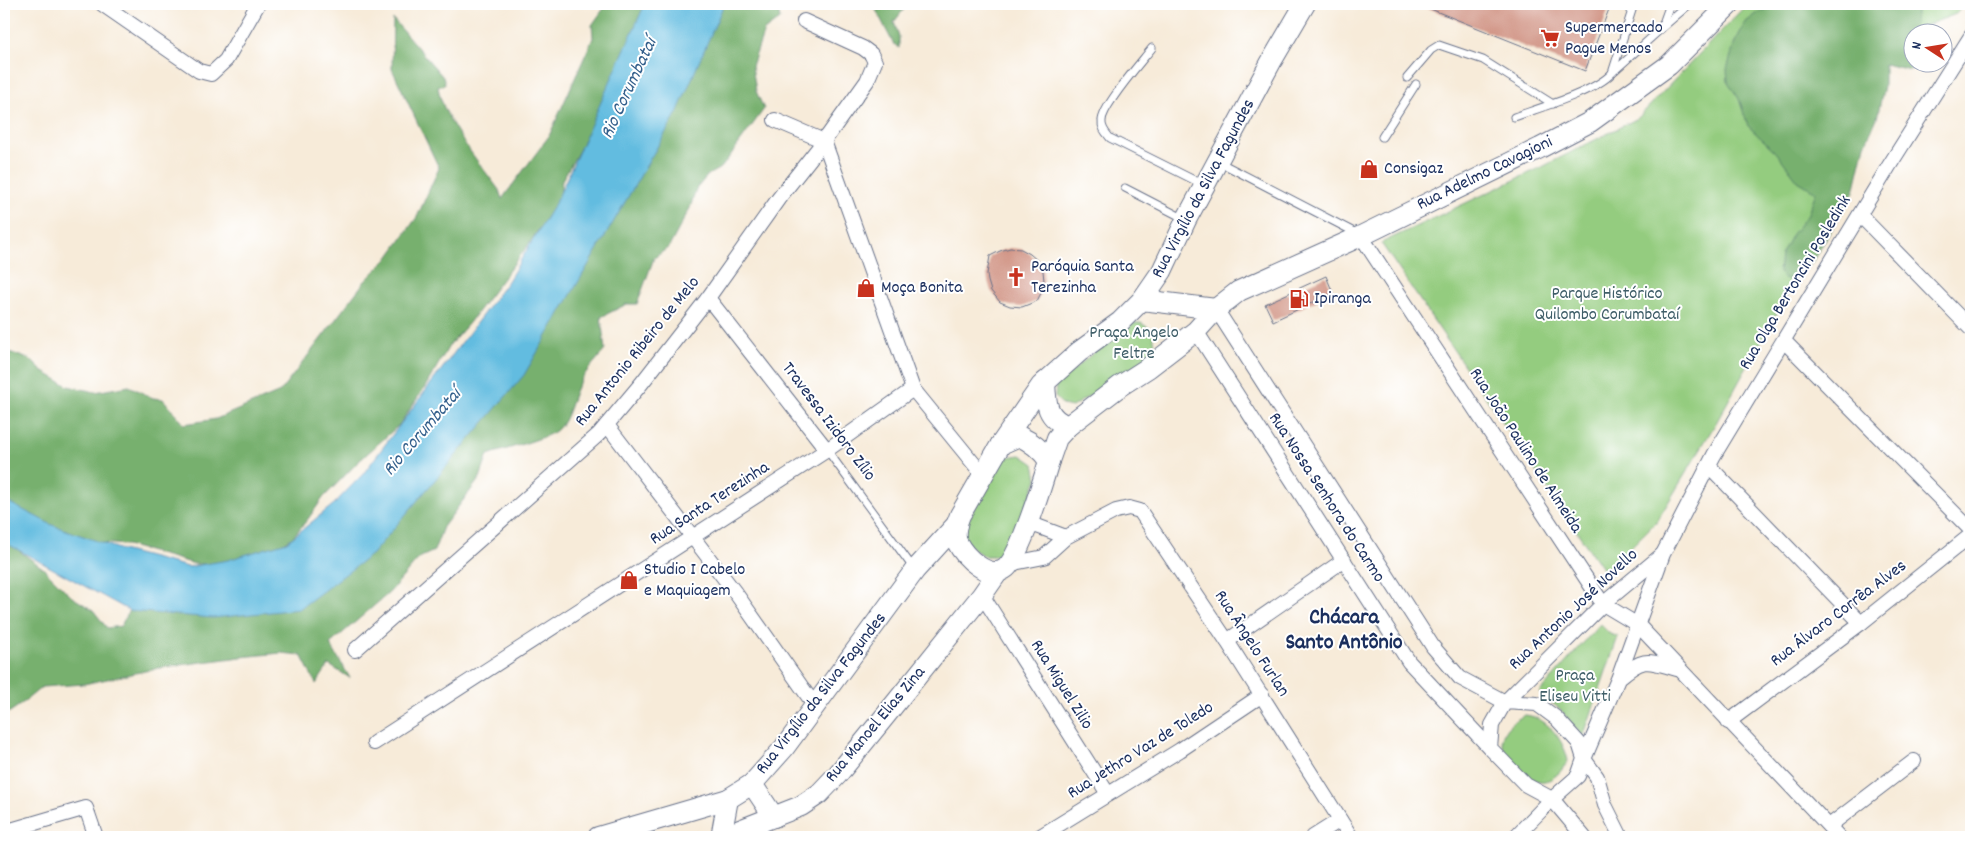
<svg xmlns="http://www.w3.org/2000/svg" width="1975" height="841" font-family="Dekko,sans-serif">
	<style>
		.green { fill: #94cc7f; stroke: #587e6e }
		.forest { fill: #77b06e; stroke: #497066 }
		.water { fill: #62bce0; stroke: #3e769f }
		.building { fill: #d29687 }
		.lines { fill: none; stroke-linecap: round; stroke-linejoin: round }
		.lane-casing { stroke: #687189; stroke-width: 9 }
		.street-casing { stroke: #687189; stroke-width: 16 }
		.secondary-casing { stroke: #687189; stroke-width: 22 }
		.lane { stroke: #fff; stroke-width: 7 }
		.street { stroke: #fff; stroke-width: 14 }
		.secondary { stroke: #fff; stroke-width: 20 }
		.labels { text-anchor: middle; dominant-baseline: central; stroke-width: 4; stroke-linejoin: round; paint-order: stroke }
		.poi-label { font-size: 18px; fill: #1b2f5e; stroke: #fff; text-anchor: start }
		.street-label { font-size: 18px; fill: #1b2f5e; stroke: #fff }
		.park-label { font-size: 18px; fill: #3f5e68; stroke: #fff }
		.water-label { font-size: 19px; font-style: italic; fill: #34608c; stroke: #fff }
		.district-label { font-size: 22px; font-weight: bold; fill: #1b2f5e; stroke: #fff }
	</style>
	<rect width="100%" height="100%" fill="#fff"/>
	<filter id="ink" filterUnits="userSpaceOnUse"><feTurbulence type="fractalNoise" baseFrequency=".02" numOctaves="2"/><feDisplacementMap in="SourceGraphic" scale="10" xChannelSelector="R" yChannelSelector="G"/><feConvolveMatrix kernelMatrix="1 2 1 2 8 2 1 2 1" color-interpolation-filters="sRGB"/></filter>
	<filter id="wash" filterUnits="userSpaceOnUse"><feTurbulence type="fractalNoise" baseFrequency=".0096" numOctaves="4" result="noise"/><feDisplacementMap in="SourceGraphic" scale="20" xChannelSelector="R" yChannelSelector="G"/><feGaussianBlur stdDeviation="1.12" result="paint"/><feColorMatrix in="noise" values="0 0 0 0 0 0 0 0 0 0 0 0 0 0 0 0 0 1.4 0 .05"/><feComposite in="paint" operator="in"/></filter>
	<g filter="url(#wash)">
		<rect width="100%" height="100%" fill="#f7ebd9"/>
		<g class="green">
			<polygon points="1747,4 1964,4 1956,14 1887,40 1844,192 1716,423 1657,521 1605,573 1381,243 1544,166 1638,118"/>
			<polygon points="1128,323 1141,323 1152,330 1155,344 1151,357 1072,407 1063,405 1055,397 1056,385"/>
			<polygon points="1021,455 1034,464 1037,479 1012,542 998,556 983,556 969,545 962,532 996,467 1007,457"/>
			<polygon points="1600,624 1610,634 1618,637 1583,737 1560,709 1539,693"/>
			<path d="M1525,715C1547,717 1564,740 1568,761C1549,791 1532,785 1513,761C1508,756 1502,748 1502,740C1503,728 1515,720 1525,715Z"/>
		</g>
		<g class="forest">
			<path d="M607,4H664L562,180L560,197L529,244L469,323L449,346L425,387L399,425L358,462L323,498L308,519L292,538L272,550L229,564H195L127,545L74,541L4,503V350L31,360L42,371L68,386L95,392L129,386L153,398L163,399L184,424L216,419L280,392L365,281L387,259L417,217L439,168L392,69L393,19L443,77L445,84L438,87C443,121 479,162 499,190L502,199L549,136L593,38L592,25Z"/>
			<path d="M704,4H777L780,19L764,31L752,66L756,91L764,109L722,167L708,175L696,189L690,208L669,247L654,258L637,304H627L601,317L605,350C595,362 584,373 577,387C571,400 568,420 557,430C548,438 502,450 488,455L480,478L443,527L434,551L419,558L390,592L330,644L350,678L329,665L316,684L301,655L281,653L241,657L164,667L84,684L42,687L20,705L4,716V536L18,550L43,568L72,597L93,610L107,628L121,626L130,608L305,578Z"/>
			<polygon points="862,4 899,4 904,9 894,22 899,37 899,48 893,43 875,8"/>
			<polygon points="1776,4 1917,4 1914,32 1912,32 1911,70 1884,64 1884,86 1877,118 1865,145 1854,192 1811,264 1792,279 1784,279 1779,272 1781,255 1792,234 1807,216 1816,192 1798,181 1776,152 1748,126 1739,99 1728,82 1727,69 1735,42 1746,22 1759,12"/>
		</g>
		<polygon class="water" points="645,4 724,4 677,113 524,375 372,554 299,609 213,618 130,611 4,542 4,500 52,525 122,550 188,567 228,560 287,542 334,504 363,474 508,281 557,200"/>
		<g id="blocks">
			<g class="building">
				<polygon points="1418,4 1611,4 1585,71"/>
				<polygon points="1010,248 1021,249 1030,254 1038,261 1043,271 1044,281 1042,291 1037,301 1022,307 1010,306 1000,302 991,291 988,281 987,274 990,256 1000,251"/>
				<polygon points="1326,276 1333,293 1273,321 1265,304"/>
			</g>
		</g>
	</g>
	<g filter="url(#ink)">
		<use href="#blocks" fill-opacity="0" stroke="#687189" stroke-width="1"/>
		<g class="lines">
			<g class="lane-casing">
				<g id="lane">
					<path d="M1634,4L1612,73C1638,50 1663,26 1690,4"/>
					<polyline points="1662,26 1670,4"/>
					<path d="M1152,48C1142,61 1102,106 1102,121C1101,128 1106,133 1110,138L1202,184"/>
					<polyline points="1407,78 1431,50 1439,45 1483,60 1553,104"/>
					<path d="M1514,117C1539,108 1595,92 1612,73"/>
					<polyline points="1382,137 1416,84"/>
					<polyline points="1219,162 1358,234"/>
					<polyline points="1125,188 1185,219"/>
					<polyline points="827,450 914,569"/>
				</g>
			</g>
			<g class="street-casing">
				<g id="street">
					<polyline points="102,4 199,71 211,74 226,60 258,4"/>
					<polyline points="775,120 824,141 913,389 983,475"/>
					<polyline points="1860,215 1971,329"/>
					<polyline points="1361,236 1603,604 1638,625 1839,837"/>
					<polyline points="708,298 827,450"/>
					<polyline points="1216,309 1433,647 1460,678 1505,702 1603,604 1662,555"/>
					<polyline points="1196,331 1409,662 1490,748"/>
					<polyline points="1784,341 1971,530"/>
					<polyline points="607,425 737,595 815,706"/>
					<polyline points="1709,466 1861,623"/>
					<polyline points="1026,527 1037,526 1066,537"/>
					<polyline points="1009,564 1044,557 1066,537 1116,511 1129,508 1140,511 1227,641 1351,837"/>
					<polyline points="982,595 1108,794"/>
					<polyline points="1227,641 1344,560"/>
					<polyline points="355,650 599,434 641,384 708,298 779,198 824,141 867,81 875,62 871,54 863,48 804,21"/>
					<path d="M1620,677C1645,656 1648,661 1677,669"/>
					<polygon points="1505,702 1537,704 1556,718 1579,743 1584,759 1578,776 1552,799 1526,785 1490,748 1492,725"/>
					<polyline points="1728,722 1861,623 1971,535"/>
					<polyline points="374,743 827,450 913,389"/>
					<polyline points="1829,826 1914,761"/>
					<polyline points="4,832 86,808 96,837"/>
					<polyline points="1039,837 1180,750 1262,695"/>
					<polyline points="1313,837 1340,820"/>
					<polyline points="1515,837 1552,799 1584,837"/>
					<polyline points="1621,837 1605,805 1597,777 1584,759 1618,679 1663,554 1714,455 1889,166 1971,36"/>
				</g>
			</g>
			<g class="secondary-casing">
				<g id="secondary">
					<polyline points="1142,300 1216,309"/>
					<path d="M1045,382C1046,403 1046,418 1068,426"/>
					<path d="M1019,436C1032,442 1041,449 1049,461C1043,481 1020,556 1006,568C989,582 964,556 957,542C954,534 957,522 960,515L1001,444Z"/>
					<polyline points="1001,444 1041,386 1080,351 1120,322 1142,300 1162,271 1186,220 1271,62 1305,4"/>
					<polyline points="1049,461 1057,438 1068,426 1120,386 1148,368 1196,331 1216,309 1239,291 1361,236 1540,148 1590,122 1669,65 1730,4"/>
					<polyline points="752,784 774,817"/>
					<polyline points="598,837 728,799 752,784 784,748 915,570 957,524"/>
					<polyline points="721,837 728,799"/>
					<polyline points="722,837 801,806 819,794 838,774 886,715 982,595 998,572"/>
				</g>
			</g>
			<use href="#lane" class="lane"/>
			<use href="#street" class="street"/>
			<use href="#secondary" class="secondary"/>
		</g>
	</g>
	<defs>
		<g id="supermarket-bare" transform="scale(1.5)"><path d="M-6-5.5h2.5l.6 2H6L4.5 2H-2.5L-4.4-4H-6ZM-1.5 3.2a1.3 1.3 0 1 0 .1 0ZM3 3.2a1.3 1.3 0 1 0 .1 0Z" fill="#c8321e" stroke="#fff" stroke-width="2.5" paint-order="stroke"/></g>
		<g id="shop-bare" transform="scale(1.5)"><path d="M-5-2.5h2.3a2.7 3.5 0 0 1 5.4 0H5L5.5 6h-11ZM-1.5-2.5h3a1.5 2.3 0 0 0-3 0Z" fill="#c8321e" stroke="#fff" stroke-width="2.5" paint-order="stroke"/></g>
		<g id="church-bare" transform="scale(1.5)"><path d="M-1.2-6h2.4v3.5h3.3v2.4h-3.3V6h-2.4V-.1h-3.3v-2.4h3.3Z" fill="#c8321e" stroke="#fff" stroke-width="2.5" paint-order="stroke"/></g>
		<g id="fuel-bare" transform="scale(1.5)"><path d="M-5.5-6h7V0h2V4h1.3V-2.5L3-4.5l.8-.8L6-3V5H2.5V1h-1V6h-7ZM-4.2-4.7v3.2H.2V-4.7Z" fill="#c8321e" stroke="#fff" stroke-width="2.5" paint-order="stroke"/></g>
	</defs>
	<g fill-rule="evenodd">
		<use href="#supermarket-bare" x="1550" y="38"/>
		<use href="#shop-bare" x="1369" y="169"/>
		<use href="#church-bare" x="1016" y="277"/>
		<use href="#shop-bare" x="866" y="288"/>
		<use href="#fuel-bare" x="1299" y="299"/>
		<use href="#shop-bare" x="629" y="580"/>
	</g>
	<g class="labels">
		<g class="poi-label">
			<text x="1565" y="28">Supermercado<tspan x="1565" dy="21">Pague Menos</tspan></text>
			<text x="1384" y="169">Consigaz</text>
			<text x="1031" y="267">Paróquia Santa<tspan x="1031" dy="21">Terezinha</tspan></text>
			<text x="881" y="288">Moça Bonita</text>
			<text x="1314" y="299">Ipiranga</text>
			<text x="644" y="570">Studio I Cabelo<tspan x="644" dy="21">e Maquiagem</tspan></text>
		</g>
		<g class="street-label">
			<text transform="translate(1485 174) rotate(-26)">Rua Adelmo Cavagioni</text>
			<text transform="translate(1204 189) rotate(-62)">Rua Virgílio da Silva Fagundes</text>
			<text transform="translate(1796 283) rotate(-59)">Rua Olga Bertoncini Posledink</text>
			<text transform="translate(638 352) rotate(-51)">Rua Antonio Ribeiro de Melo</text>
			<text transform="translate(828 422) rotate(53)">Travessa Izidoro Zílio</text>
			<text transform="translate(1525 451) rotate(57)">Rua João Paulino de Almeida</text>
			<text transform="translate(1326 498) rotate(57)">Rua Nossa Senhora do Carmo</text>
			<text transform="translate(710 504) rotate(-33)">Rua Santa Terezinha</text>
			<text transform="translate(1574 610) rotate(-43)">Rua Antonio José Novello</text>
			<text transform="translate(1839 614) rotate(-37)">Rua Álvaro Corrêa Alves</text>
			<text transform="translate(1251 644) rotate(57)">Rua Ângelo Furlan</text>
			<text transform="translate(1061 685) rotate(58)">Rua Miguel Zilio</text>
			<text transform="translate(822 694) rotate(-52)">Rua Virgílio da Silva Fagundes</text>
			<text transform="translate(876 725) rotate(-50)">Rua Manoel Elias Zina</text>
			<text transform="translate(1141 751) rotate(-32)">Rua Jethro Vaz de Toledo</text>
		</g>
		<g class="park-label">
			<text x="1607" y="294">Parque Histórico<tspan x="1607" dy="21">Quilombo Corumbataí</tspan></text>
			<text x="1134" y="333">Praça Angelo<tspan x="1134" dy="21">Feltre</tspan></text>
			<text x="1575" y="676">Praça<tspan x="1575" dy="21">Eliseu Vitti</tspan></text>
		</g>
		<g class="water-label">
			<text transform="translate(630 89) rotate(-65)">Rio Corumbataí</text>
			<text transform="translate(423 433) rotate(-49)">Rio Corumbataí</text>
		</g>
		<g class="district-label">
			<text x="1344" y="618">Chácara<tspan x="1344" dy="25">Santo Antônio</tspan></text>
		</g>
	</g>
	<rect width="1975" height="841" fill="none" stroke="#fff" stroke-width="20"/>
	<g transform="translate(1928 48) rotate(282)"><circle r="24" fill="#ffffff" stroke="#a4acbf"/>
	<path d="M0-4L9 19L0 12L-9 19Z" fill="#c8321e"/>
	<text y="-8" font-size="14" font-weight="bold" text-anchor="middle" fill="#1b2f5e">N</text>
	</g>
</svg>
